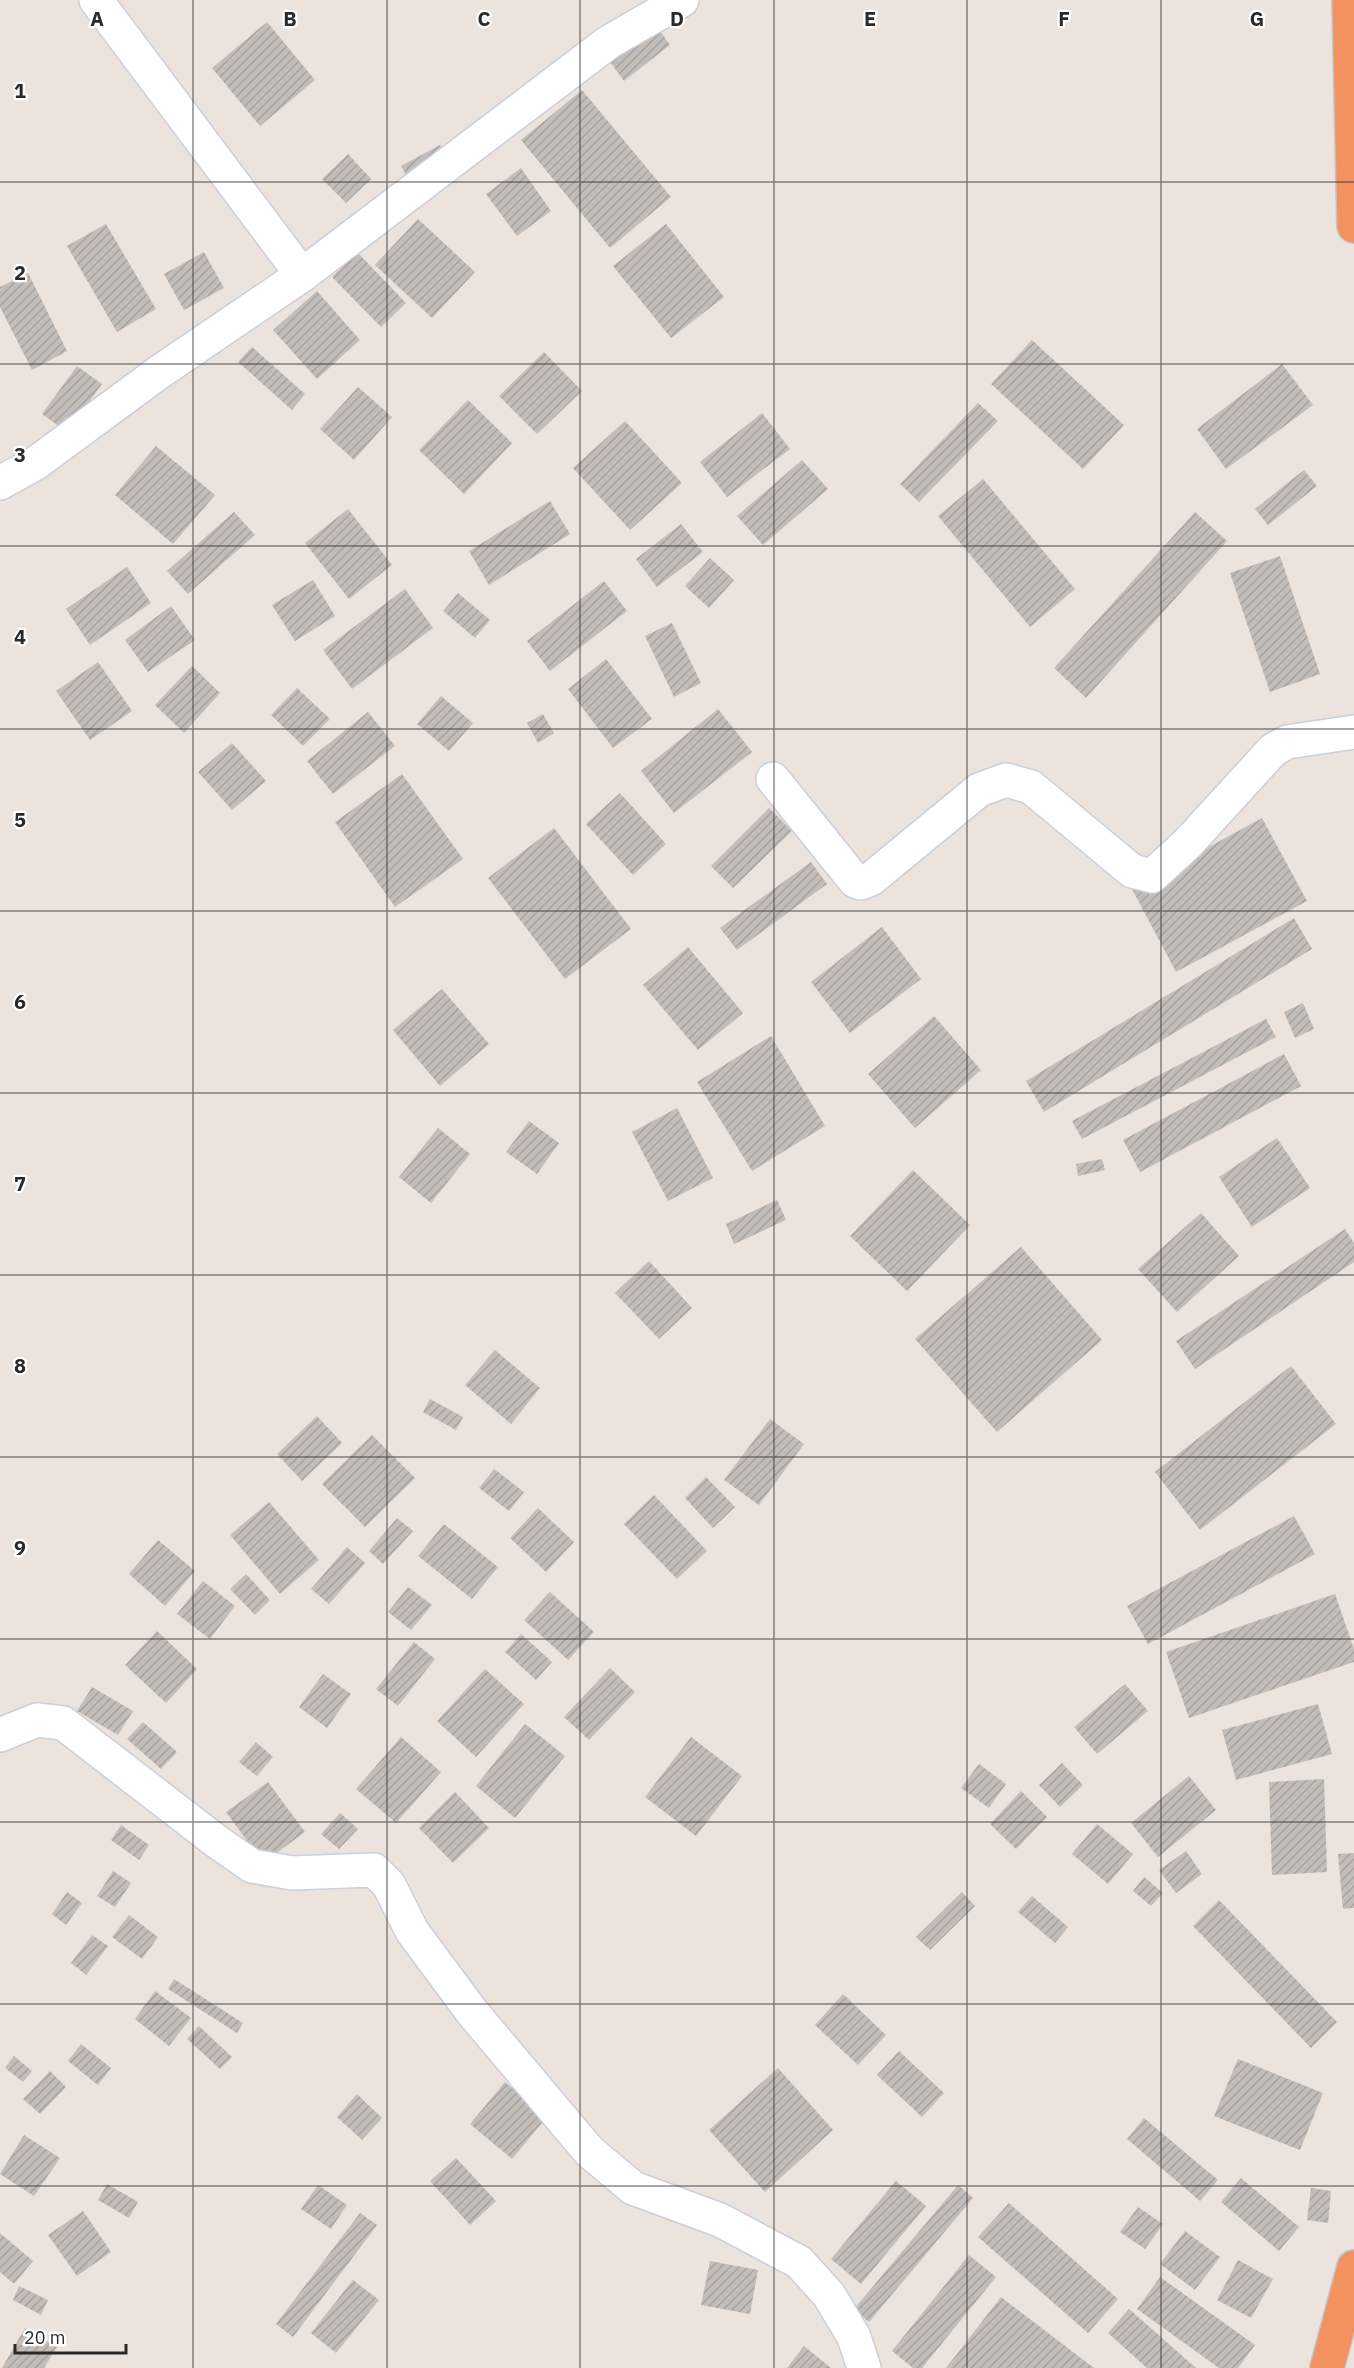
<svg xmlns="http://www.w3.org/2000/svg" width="1354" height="2368" font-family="'IBM Plex Sans',sans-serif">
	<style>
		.building { fill: url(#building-hatch) }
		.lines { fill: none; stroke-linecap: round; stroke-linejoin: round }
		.minor-casing { stroke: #cbcfda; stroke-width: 36 }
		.highway-casing { stroke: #c3c3c3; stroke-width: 36 }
		.minor { stroke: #fff; stroke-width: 33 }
		.highway { stroke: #f3915f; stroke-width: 33 }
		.grid { fill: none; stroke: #292929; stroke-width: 1.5; stroke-opacity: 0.55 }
		.grid-label { font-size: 20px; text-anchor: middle; font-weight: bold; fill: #292929; stroke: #fff; stroke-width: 4.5; stroke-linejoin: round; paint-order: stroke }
	</style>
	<defs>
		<pattern id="building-hatch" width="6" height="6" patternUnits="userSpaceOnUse" patternTransform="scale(1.5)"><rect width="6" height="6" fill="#c3bdb9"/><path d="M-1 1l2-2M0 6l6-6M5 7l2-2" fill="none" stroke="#a8a29f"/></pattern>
	</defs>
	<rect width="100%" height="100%" fill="#ebe3dc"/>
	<g class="building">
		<polygon points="267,22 315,80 260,126 212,68"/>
		<polygon points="657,27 670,45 624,81 610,62"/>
		<polygon points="582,90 671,197 610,248 521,140"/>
		<polygon points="440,145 447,157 408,178 401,166"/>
		<polygon points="348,154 371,179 346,203 322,179"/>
		<polygon points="521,168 551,211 517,236 486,194"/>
		<polygon points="418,219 475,272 432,318 375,265"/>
		<polygon points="106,224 156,309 117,332 67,246"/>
		<polygon points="666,224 724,297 671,338 613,266"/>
		<polygon points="204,252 224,288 184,310 164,274"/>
		<polygon points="357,252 406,303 381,327 332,277"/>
		<polygon points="28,273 67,351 32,370 0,307 0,287"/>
		<polygon points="317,291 360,340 317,379 273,330"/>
		<polygon points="1032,340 1124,425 1083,469 991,384"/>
		<polygon points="252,347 305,394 292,410 238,362"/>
		<polygon points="544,352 582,391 537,434 499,396"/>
		<polygon points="1282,364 1313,405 1226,469 1197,429"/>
		<polygon points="77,366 102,384 67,432 42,414"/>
		<polygon points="358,387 392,417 354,460 320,429"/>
		<polygon points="468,400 512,443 464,494 419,450"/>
		<polygon points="978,403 998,421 919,502 900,484"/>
		<polygon points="762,413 790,449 727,497 700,462"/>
		<polygon points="625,421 682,483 630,530 573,468"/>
		<polygon points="156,446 215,495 173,544 115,495"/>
		<polygon points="802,460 828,489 763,545 737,516"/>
		<polygon points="1304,470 1317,486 1268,525 1255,509"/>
		<polygon points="983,479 1075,589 1030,627 938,516"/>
		<polygon points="550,501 570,534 489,585 469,551"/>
		<polygon points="348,509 392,565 349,599 305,543"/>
		<polygon points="234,512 255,535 188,594 167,571"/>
		<polygon points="1195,512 1227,541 1086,698 1054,668"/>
		<polygon points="681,524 703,552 657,587 636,559"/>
		<polygon points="1280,556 1320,674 1270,692 1230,573"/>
		<polygon points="710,558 734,580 709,608 685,586"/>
		<polygon points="127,567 151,603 90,645 66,609"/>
		<polygon points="313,580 335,616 295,641 272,605"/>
		<polygon points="604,581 627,611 550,671 527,641"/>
		<polygon points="405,589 433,628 352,689 323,650"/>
		<polygon points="458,593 490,620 475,638 443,611"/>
		<polygon points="171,606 195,640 148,672 125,640"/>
		<polygon points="672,623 701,683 674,697 645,636"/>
		<polygon points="606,659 652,719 613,748 568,689"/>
		<polygon points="98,662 132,711 90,740 56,691"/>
		<polygon points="192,666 220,693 184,733 155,705"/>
		<polygon points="297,688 330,719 303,746 271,715"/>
		<polygon points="441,696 473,723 449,751 417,724"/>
		<polygon points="718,709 752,752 674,813 641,771"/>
		<polygon points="368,712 395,746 333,794 307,761"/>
		<polygon points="543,714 554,733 538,743 527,723"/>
		<polygon points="232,743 266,781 232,810 198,772"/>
		<polygon points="402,774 463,859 395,907 335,822"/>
		<polygon points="620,793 666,844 633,875 586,824"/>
		<polygon points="769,808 792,831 733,888 711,866"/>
		<polygon points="1262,818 1307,901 1176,972 1132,889"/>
		<polygon points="554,828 631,929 565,979 488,878"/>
		<polygon points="811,862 827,884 737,950 720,928"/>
		<polygon points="1294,918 1312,949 1044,1112 1026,1081"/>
		<polygon points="882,927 921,979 850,1033 811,982"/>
		<polygon points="688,947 743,1013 698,1050 643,985"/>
		<polygon points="442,989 489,1044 440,1086 393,1030"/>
		<polygon points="1303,1003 1314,1029 1295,1038 1284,1012"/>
		<polygon points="934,1016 981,1070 915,1128 868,1074"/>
		<polygon points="1266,1019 1276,1037 1082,1139 1072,1121"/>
		<polygon points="771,1036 825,1126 752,1171 697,1082"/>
		<polygon points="1284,1054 1301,1086 1140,1172 1123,1140"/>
		<polygon points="677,1108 713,1178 668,1201 632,1132"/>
		<polygon points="529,1121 559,1143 537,1174 506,1152"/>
		<polygon points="438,1128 470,1154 431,1203 399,1177"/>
		<polygon points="1277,1138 1310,1188 1252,1227 1219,1177"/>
		<polygon points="1102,1159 1105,1170 1078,1176 1076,1164"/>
		<polygon points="913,1170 970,1225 907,1291 850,1236"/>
		<polygon points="777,1200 786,1220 734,1244 726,1224"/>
		<polygon points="1201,1213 1239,1256 1177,1312 1138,1269"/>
		<polygon points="1345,1229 1354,1243 1354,1262 1195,1369 1176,1341"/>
		<polygon points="1021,1247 1102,1340 997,1432 915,1339"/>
		<polygon points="649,1261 692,1308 659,1339 615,1293"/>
		<polygon points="495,1350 540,1388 511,1424 465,1385"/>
		<polygon points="1291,1366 1336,1424 1200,1530 1155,1472"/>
		<polygon points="430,1399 463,1417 456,1430 423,1412"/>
		<polygon points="317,1416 342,1443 302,1481 277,1454"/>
		<polygon points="770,1419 804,1444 759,1505 724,1480"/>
		<polygon points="372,1435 415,1478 365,1527 322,1484"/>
		<polygon points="494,1469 524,1492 509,1511 479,1488"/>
		<polygon points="706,1477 735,1507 713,1528 685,1498"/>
		<polygon points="654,1495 707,1551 677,1579 624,1524"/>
		<polygon points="269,1502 319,1560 280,1594 230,1535"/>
		<polygon points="538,1508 574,1542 546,1572 510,1538"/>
		<polygon points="1294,1516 1315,1554 1148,1644 1127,1606"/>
		<polygon points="397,1518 413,1531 383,1564 369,1551"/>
		<polygon points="444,1524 498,1567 472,1599 418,1556"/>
		<polygon points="158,1540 195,1571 165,1606 129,1574"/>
		<polygon points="347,1547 365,1563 329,1604 311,1589"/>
		<polygon points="246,1574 270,1600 255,1615 230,1589"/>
		<polygon points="203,1581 235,1606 210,1639 177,1614"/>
		<polygon points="408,1587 432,1605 411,1630 388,1612"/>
		<polygon points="550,1592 594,1632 568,1660 524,1620"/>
		<polygon points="1335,1594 1354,1649 1354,1662 1189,1718 1166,1652"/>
		<polygon points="157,1631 197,1669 166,1703 125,1665"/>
		<polygon points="521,1634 552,1662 536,1680 505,1652"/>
		<polygon points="414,1642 435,1659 398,1706 376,1689"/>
		<polygon points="610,1668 635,1692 589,1740 564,1717"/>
		<polygon points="485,1669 524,1704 476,1757 437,1721"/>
		<polygon points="323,1674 351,1694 327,1728 299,1707"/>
		<polygon points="1125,1684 1148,1711 1097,1754 1074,1727"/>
		<polygon points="92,1687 133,1711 118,1735 77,1711"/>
		<polygon points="1318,1704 1332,1754 1236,1780 1222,1730"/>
		<polygon points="143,1722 177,1752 161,1769 127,1739"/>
		<polygon points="525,1724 565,1756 515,1818 476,1786"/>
		<polygon points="401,1737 441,1772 396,1823 356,1789"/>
		<polygon points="691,1737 742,1776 696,1836 645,1797"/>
		<polygon points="256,1742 273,1757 257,1776 239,1762"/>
		<polygon points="1062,1763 1083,1785 1060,1807 1039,1785"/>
		<polygon points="979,1764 1006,1784 989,1808 961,1788"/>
		<polygon points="1189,1776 1216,1810 1158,1857 1131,1823"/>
		<polygon points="1324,1779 1327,1872 1272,1875 1269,1782"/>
		<polygon points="268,1782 305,1832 263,1863 226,1812"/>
		<polygon points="1021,1791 1047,1817 1016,1849 990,1824"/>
		<polygon points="455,1792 489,1828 453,1863 419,1828"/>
		<polygon points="340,1813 358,1829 339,1849 321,1834"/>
		<polygon points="1097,1824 1133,1854 1108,1884 1072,1854"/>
		<polygon points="121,1825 149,1845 139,1860 111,1840"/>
		<polygon points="1186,1851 1202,1874 1176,1893 1159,1870"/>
		<polygon points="1354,1853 1354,1908 1343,1909 1338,1854"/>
		<polygon points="113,1871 131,1883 115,1907 97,1896"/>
		<polygon points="1144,1877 1163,1893 1151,1906 1133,1891"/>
		<polygon points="67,1892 82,1903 66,1925 52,1914"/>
		<polygon points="962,1892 975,1906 930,1950 916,1937"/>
		<polygon points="1032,1896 1068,1927 1055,1943 1018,1912"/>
		<polygon points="1219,1900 1337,2022 1311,2048 1193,1926"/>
		<polygon points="129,1915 158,1937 142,1959 112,1937"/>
		<polygon points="92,1935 108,1946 86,1975 71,1963"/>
		<polygon points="174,1979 243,2023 237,2033 168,1989"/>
		<polygon points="155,1991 191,2018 169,2046 135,2019"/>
		<polygon points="843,1994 886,2035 858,2065 815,2025"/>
		<polygon points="199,2026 232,2057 220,2069 187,2039"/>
		<polygon points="81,2044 111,2068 98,2085 68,2061"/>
		<polygon points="899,2051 944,2093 922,2117 877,2075"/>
		<polygon points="14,2056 32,2071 23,2082 5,2068"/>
		<polygon points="1238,2059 1323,2093 1300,2150 1214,2116"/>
		<polygon points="778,2068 833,2130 765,2192 709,2130"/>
		<polygon points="50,2071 66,2087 40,2114 23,2099"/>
		<polygon points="505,2082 547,2117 512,2159 470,2124"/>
		<polygon points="357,2094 382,2118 362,2140 337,2117"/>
		<polygon points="1144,2118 1218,2180 1200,2201 1127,2139"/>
		<polygon points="24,2135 60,2158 34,2196 0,2174"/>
		<polygon points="456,2158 496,2201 470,2225 430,2181"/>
		<polygon points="1241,2178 1299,2227 1279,2251 1221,2202"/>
		<polygon points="896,2181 926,2206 861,2284 831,2259"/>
		<polygon points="107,2184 138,2202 129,2218 98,2200"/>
		<polygon points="318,2185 347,2205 331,2229 301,2209"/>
		<polygon points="958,2185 973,2198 869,2322 854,2309"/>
		<polygon points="1311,2188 1331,2191 1328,2223 1307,2220"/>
		<polygon points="1009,2203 1118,2299 1088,2333 978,2237"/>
		<polygon points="1138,2207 1163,2224 1145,2249 1120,2232"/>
		<polygon points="83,2211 111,2252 77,2276 48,2235"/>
		<polygon points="360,2213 377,2225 293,2337 276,2324"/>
		<polygon points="1185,2231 1220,2257 1195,2290 1160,2264"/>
		<polygon points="0,2233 33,2261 14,2284 0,2272"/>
		<polygon points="969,2255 996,2277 922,2368 913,2368 892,2351"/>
		<polygon points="1238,2260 1273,2279 1251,2318 1217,2300"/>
		<polygon points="710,2261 758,2270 750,2314 701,2305"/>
		<polygon points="1160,2277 1255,2345 1238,2368 1219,2368 1137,2309"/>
		<polygon points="353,2280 379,2300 336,2353 311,2333"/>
		<polygon points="19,2286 48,2300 41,2315 13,2300"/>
		<polygon points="1001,2297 1094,2368 946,2368"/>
		<polygon points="1129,2309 1196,2368 1147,2368 1108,2333"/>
		<polygon points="25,2328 57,2347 44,2368 2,2368"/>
		<polygon points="804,2346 831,2368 787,2368"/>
	</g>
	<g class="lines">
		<g class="minor-casing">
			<g id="minor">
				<polyline points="96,0 302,275"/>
				<polyline points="0,483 36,463 158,373 302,275 609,42 682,0"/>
				<polyline points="773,779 855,881 861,883 871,879 979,790 1006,780 1031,787 1132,871 1152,876 1188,843 1273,750 1287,742 1354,732"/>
				<polyline points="0,1735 37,1720 63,1723 216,1841 252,1866 292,1873 374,1870 389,1885 412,1931 472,2012 589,2151 633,2188 720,2220 799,2262 829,2295 854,2337 864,2368"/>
			</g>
		</g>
		<g class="highway-casing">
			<g id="highway">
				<polyline points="1349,0 1354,226"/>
				<polyline points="1327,2368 1354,2267"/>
			</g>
		</g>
		<use href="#minor" class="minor"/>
		<use href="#highway" class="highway"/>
	</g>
	<path class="grid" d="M193,0V2368M387,0V2368M580,0V2368M774,0V2368M967,0V2368M1161,0V2368M0,182H1354M0,364H1354M0,546H1354M0,729H1354M0,911H1354M0,1093H1354M0,1275H1354M0,1457H1354M0,1639H1354M0,1822H1354M0,2004H1354M0,2186H1354"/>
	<g class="grid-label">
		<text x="97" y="26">A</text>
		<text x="290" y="26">B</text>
		<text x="484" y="26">C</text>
		<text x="677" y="26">D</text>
		<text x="870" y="26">E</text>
		<text x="1064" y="26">F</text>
		<text x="1257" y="26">G</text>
		<text x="20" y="98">1</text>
		<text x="20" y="280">2</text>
		<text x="20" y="462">3</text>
		<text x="20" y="644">4</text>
		<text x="20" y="827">5</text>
		<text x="20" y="1009">6</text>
		<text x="20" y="1191">7</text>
		<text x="20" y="1373">8</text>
		<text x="20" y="1555">9</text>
	</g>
	<path d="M15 2344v9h111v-9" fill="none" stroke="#292929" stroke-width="3"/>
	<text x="24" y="2344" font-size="18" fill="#292929" stroke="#ffffff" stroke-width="4.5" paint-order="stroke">20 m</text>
</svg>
